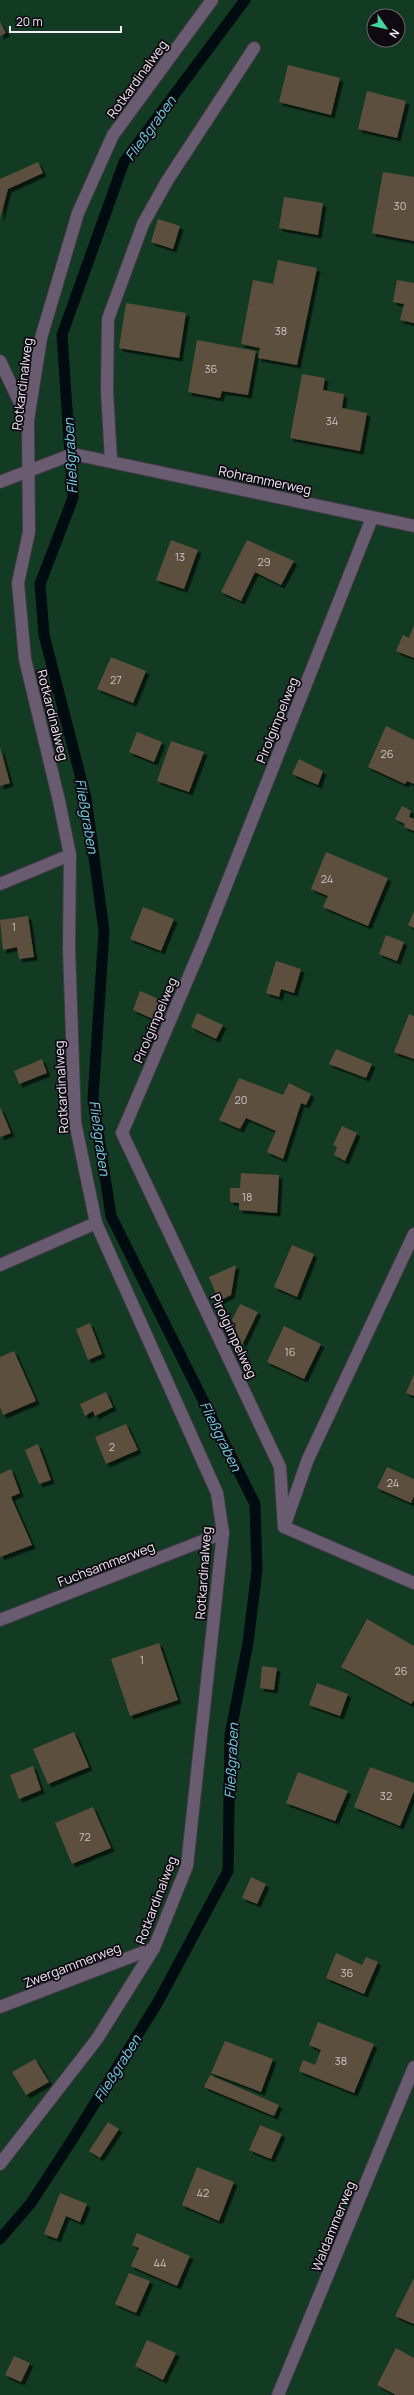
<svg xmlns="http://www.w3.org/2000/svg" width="414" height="2395" font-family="Manrope,sans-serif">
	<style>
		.green { fill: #133a22; fill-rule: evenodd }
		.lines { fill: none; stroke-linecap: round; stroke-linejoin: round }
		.stream { stroke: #000c10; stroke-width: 11 }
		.building { fill: #5d4f3c; filter: url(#shadow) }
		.lane-casing { stroke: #433947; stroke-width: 14 }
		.lane { stroke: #6a5c70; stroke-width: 12 }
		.labels { text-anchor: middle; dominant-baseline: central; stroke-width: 3.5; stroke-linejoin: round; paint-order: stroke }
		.number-label { font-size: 11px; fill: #cdc3c8 }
		.street-label { font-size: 13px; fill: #f2eaf6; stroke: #0f0a11 }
		.water-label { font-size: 14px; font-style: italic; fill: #6dd0e1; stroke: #0f0a11 }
	</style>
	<defs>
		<filter id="shadow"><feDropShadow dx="3.5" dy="3.5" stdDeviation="0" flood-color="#0009"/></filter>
	</defs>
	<rect width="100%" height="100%" fill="#291d2e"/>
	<path class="green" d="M0,0H414V2395H0ZM374,16H398V40H374Z"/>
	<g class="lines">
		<polyline class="stream" points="0,2239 31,2203 72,2140 158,2002 228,1871 230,1735 248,1643 257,1570 255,1504 111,1216 93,1099 104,931 86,798 44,635 40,584 73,498 62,335 124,162 245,0"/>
	</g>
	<g class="building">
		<polygon points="0,22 6,33 0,36"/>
		<polygon points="288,65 340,78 331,115 279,102"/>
		<polygon points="367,91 406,101 397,138 358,129"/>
		<polygon points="38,162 43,173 8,189 0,219 0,179"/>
		<polygon points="383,172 414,177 414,241 372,233"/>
		<polygon points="284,197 323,203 318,235 279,228"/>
		<polygon points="158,219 180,226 173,249 151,242"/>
		<polygon points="278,260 317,268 297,365 258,358 260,348 241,344 253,280 273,284"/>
		<polygon points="397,280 414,283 414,323 400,320 404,304 393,302"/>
		<polygon points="126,303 186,313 179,358 119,348"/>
		<polygon points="197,340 256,351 248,395 222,391 220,398 188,392"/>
		<polygon points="302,374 325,378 323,390 344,394 342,408 367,413 360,451 290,438"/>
		<polygon points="171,540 198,550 184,589 156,580"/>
		<polygon points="247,540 294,561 281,585 255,572 241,601 221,592"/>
		<polygon points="414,625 414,658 396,651 403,635 409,638"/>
		<polygon points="111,657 146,671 133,703 97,689"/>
		<polygon points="386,726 414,740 414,784 407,781 405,784 368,767"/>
		<polygon points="137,732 162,742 154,762 129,752"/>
		<polygon points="171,741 204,752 189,792 157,781"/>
		<polygon points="0,747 10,783 0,786"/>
		<polygon points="299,759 323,771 318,785 292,774"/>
		<polygon points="402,806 411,811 409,817 414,819 414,831 404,827 405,824 395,819"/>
		<polygon points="326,852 388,878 368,926 323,907 328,896 311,889"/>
		<polygon points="143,907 174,919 161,951 130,939"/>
		<polygon points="414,911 414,928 408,925"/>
		<polygon points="28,916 34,957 19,959 17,947 3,950 0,920"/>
		<polygon points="386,935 404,942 397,961 379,954"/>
		<polygon points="276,961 301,969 294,993 281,989 279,997 266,993"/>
		<polygon points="140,991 161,1000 153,1019 133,1010"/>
		<polygon points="197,1013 223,1025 216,1039 191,1027"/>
		<polygon points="409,1014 414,1016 414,1059 394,1052"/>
		<polygon points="336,1049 372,1064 366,1078 329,1064"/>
		<polygon points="42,1059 47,1073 19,1084 14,1071"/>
		<polygon points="239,1078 283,1095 289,1083 311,1094 306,1105 301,1103 283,1159 267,1152 276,1131 246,1118 240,1129 219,1120"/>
		<polygon points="0,1107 11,1133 0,1137"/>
		<polygon points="342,1126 357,1133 345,1161 334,1155 337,1147 333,1145"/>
		<polygon points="241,1173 279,1175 277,1213 239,1210 239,1203 230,1202 230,1188 240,1188"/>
		<polygon points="292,1245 314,1254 297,1297 274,1287"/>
		<polygon points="236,1265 231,1295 219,1301 209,1277"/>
		<polygon points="240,1304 258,1312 242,1345 232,1320"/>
		<polygon points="90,1323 102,1354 88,1360 76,1329"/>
		<polygon points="284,1326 321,1344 304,1379 267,1362"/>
		<polygon points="14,1351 36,1401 3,1415 0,1407 0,1357"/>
		<polygon points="414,1374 414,1396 406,1393"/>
		<polygon points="106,1392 113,1407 95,1416 93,1411 85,1416 80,1404"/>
		<polygon points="126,1424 138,1450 106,1464 95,1437"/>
		<polygon points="38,1444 51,1480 39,1484 25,1450"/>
		<polygon points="387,1467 414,1479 414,1496 411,1503 377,1488"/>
		<polygon points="11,1469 20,1493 11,1497 32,1545 0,1557 0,1474"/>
		<polygon points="367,1619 414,1646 414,1700 411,1704 341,1667"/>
		<polygon points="159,1643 178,1700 130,1716 111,1659"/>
		<polygon points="262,1666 277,1668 274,1690 260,1688"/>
		<polygon points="317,1683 348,1694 340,1716 309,1705"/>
		<polygon points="74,1732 89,1767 48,1784 33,1749"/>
		<polygon points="33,1766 41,1790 19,1799 10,1775"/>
		<polygon points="370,1767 414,1783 414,1791 400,1826 354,1807"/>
		<polygon points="298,1772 348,1791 335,1821 286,1803"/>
		<polygon points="93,1807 111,1848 72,1864 55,1823"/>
		<polygon points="251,1877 266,1884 257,1904 242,1898"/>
		<polygon points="336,1953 362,1965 366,1957 378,1962 364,1994 326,1978"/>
		<polygon points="318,2022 374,2044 354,2093 299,2071 303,2060 315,2065 321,2050 309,2045"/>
		<polygon points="225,2041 273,2059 261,2092 211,2073"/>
		<polygon points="35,2059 49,2082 26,2095 12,2072"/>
		<polygon points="210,2075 279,2105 274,2116 204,2087"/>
		<polygon points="108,2122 119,2129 100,2158 89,2151"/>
		<polygon points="260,2125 282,2134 271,2159 249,2150"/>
		<polygon points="197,2167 234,2182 219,2221 182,2205"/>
		<polygon points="60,2193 87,2204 80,2222 66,2216 57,2239 44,2234"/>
		<polygon points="137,2233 190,2256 177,2286 131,2266 139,2248 132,2245"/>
		<polygon points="129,2273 150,2281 136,2313 115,2304"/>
		<polygon points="414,2278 414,2324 395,2316"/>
		<polygon points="147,2340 176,2353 163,2380 135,2366"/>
		<polygon points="396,2348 414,2358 414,2395 396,2395 377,2385"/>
		<polygon points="14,2356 30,2363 21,2382 5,2375"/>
	</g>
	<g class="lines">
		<g class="lane-casing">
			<g id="lane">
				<polyline points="0,361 28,420"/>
				<polyline points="111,460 107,391 108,319 143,224 167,181 254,48"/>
				<polyline points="0,482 73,454 414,526"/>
				<polyline points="0,884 70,855"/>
				<polyline points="414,1234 308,1459 284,1527 414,1583"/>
				<polyline points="0,1265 96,1223"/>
				<polyline points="284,1527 280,1467 122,1133 204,941 372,518"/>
				<polyline points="0,1620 223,1533"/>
				<polyline points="0,2007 154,1948"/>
				<polyline points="0,2164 97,2039 154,1948 187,1866 223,1533 217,1493 96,1223 75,1122 69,948 70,855 59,801 25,659 18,583 29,532 28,420 41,338 78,213 113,135 212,0"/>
				<polyline points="278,2395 414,2067"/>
			</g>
		</g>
		<use href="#lane" class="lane"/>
	</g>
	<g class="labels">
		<g class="number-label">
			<text x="400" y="205">30</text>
			<text x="281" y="330">38</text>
			<text x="211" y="368">36</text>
			<text x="332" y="420">34</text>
			<text x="180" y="556">13</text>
			<text x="264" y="561">29</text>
			<text x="116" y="679">27</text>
			<text x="387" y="753">26</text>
			<text x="327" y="878">24</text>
			<text x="14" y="926">1</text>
			<text x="241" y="1099">20</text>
			<text x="247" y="1196">18</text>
			<text x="290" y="1351">16</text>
			<text x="112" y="1446">2</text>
			<text x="393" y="1482">24</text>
			<text x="142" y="1659">1</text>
			<text x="401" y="1670">26</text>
			<text x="386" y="1795">32</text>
			<text x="85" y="1836">72</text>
			<text x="347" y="1972">36</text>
			<text x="341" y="2060">38</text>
			<text x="203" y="2192">42</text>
			<text x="160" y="2262">44</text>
		</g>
		<g class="street-label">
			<text transform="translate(137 79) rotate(-54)">Rotkardinalweg</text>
			<text transform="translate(22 384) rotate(-83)">Rotkardinalweg</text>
			<text transform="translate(265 480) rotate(12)">Rohrammerweg</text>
			<text transform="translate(53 715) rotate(76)">Rotkardinalweg</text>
			<text transform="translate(277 720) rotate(-68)">Pirolgimpelweg</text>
			<text transform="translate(155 1020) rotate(-67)">Pirolgimpelweg</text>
			<text transform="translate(61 1087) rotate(-93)">Rotkardinalweg</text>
			<text transform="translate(234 1336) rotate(65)">Pirolgimpelweg</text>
			<text transform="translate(106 1564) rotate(-21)">Fuchsammerweg</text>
			<text transform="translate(203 1573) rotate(-86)">Rotkardinalweg</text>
			<text transform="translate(156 1900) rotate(-69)">Rotkardinalweg</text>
			<text transform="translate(72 1965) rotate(-21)">Zwergammerweg</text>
			<text transform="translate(333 2226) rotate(-68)">Waldammerweg</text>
		</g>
		<g class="water-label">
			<text transform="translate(150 128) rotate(-54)">Fließgraben</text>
			<text transform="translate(70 456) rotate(-93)">Fließgraben</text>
			<text transform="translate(87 816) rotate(80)">Fließgraben</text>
			<text transform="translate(100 1138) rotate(82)">Fließgraben</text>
			<text transform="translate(221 1436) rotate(64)">Fließgraben</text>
			<text transform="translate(231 1761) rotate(-87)">Fließgraben</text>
			<text transform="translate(117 2068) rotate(-58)">Fließgraben</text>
		</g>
	</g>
	<g transform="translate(386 28) rotate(124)"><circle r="19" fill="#0f0a11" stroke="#6a646d"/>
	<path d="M0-3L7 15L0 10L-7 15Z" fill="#48d49d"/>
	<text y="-6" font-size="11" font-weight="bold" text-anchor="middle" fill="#f2eaf6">N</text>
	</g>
	<path d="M10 26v6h111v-6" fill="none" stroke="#f2eaf6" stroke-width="2"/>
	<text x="16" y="26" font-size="12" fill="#f2eaf6" stroke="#0f0a11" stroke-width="3" paint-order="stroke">20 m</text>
</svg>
